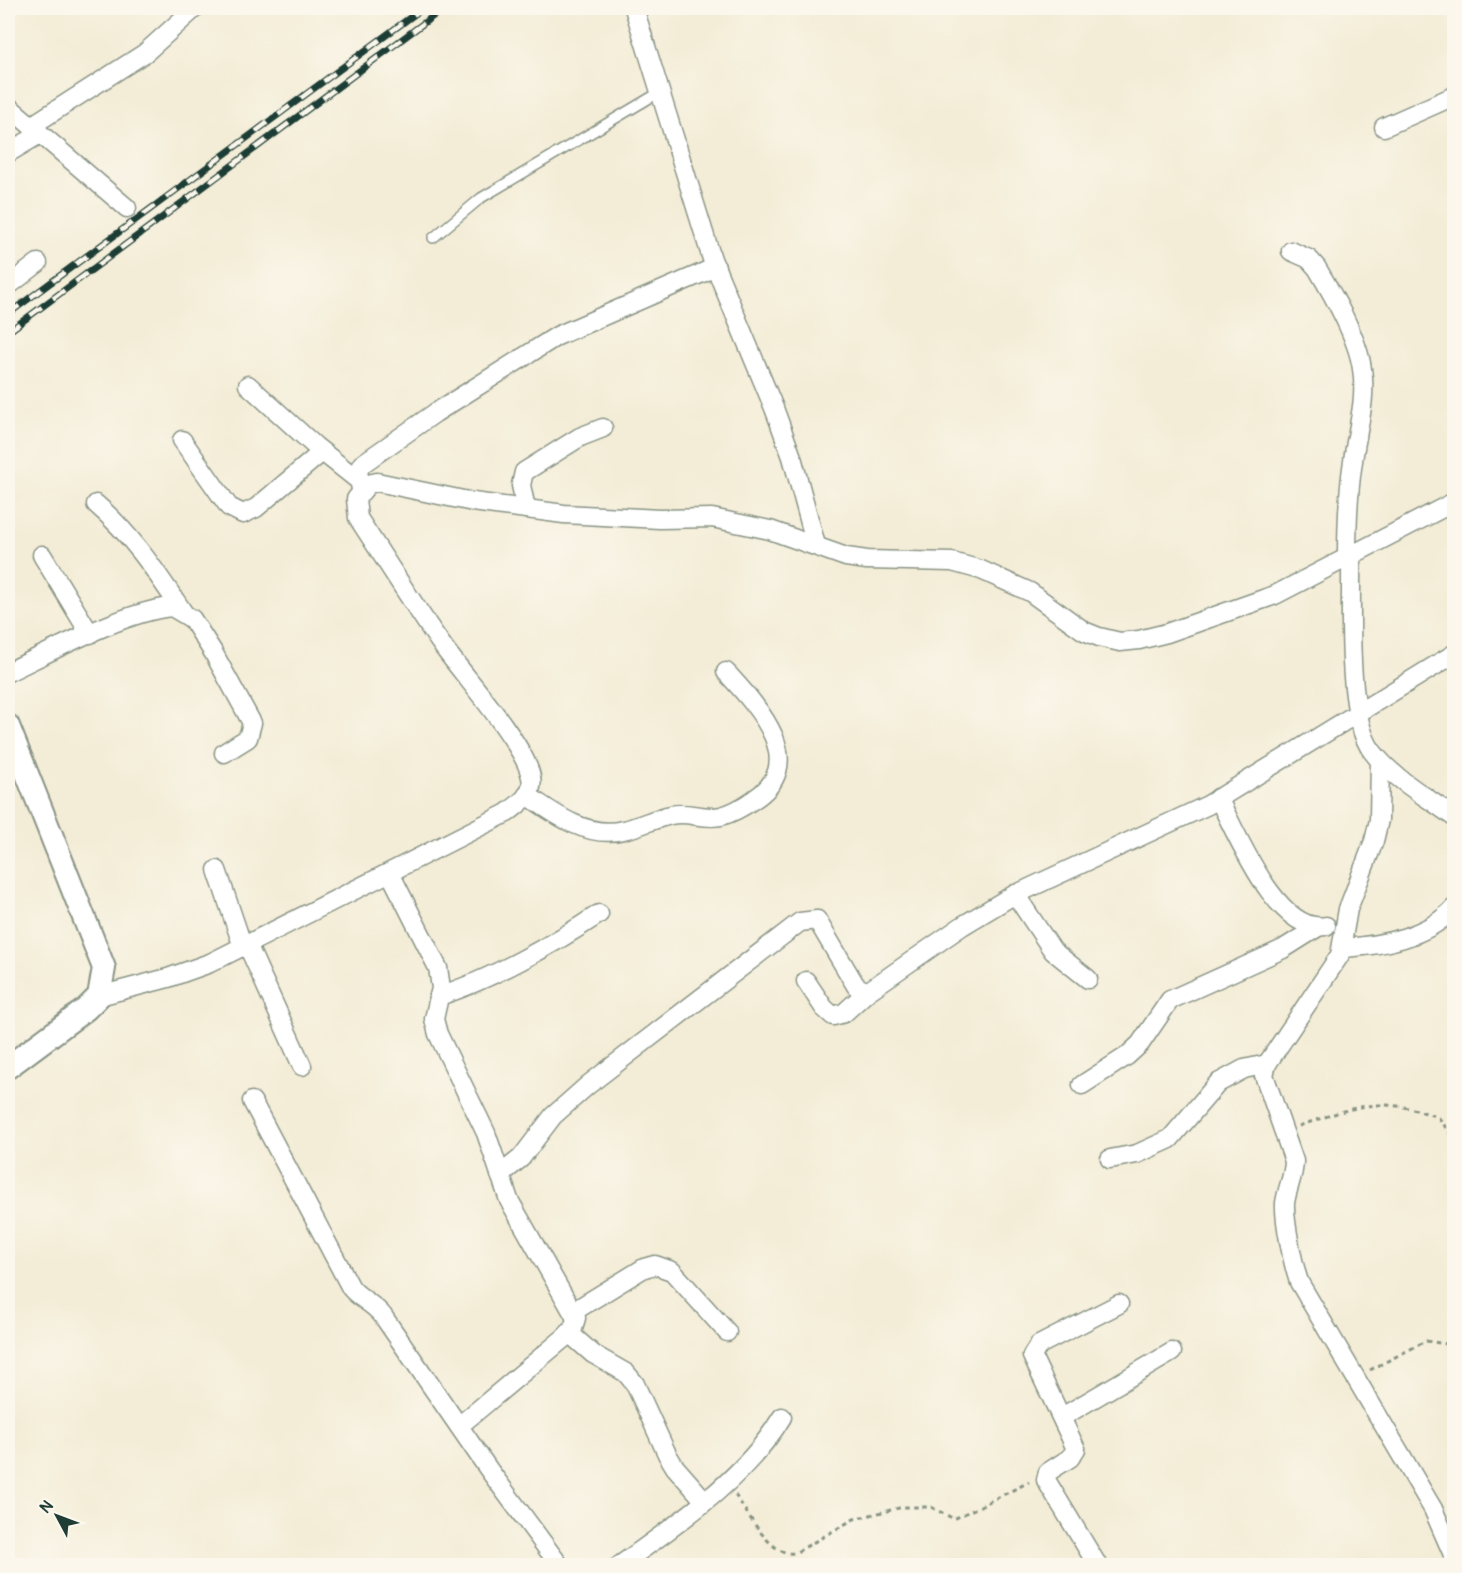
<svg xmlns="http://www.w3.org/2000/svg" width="1462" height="1573" font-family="Pangolin,sans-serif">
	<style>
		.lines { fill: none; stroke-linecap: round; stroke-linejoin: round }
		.service-casing { stroke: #899485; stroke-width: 12 }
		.minor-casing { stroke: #899485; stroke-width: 21 }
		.tertiary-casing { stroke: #899485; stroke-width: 26 }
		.path { stroke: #899485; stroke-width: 3; stroke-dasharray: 4.5 4.5; stroke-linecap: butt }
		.service { stroke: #fff; stroke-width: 9 }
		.minor { stroke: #fff; stroke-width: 18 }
		.tertiary { stroke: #fff; stroke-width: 22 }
		.rail-casing { stroke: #1f3d34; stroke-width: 7 }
		.rail { stroke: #fbf7ec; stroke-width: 4.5; stroke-dasharray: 14; stroke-linecap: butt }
	</style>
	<rect width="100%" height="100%" fill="#fbf7ec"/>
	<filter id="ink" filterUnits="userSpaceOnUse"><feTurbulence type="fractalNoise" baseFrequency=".0167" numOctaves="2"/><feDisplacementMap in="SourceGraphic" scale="12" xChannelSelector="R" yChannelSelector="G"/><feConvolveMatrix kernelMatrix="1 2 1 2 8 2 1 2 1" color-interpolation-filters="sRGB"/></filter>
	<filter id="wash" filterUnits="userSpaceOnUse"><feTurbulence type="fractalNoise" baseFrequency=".008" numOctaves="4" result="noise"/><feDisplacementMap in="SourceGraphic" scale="24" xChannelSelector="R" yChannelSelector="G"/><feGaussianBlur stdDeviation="1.35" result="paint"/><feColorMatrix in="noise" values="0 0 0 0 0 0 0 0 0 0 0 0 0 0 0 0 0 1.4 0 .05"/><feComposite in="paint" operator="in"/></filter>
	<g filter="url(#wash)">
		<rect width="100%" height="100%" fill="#f3ecd6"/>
	</g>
	<g filter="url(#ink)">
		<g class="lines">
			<g class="service-casing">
				<polyline id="service" points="433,238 481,198 660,92"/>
			</g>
			<g class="minor-casing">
				<g id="minor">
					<polyline points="634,8 712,259 774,408 792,457 816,545"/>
					<polyline points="8,106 127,208"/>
					<polyline points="31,126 145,53 195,8"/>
					<polyline points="1384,127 1454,96"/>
					<polyline points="8,153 40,134"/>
					<path d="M1291,251L1309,259L1317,268C1333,295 1358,338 1362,369C1367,399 1357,430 1353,461C1348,493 1347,524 1347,557"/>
					<polyline points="8,286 38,263"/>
					<polyline points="248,385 315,446 358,480"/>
					<polyline points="182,440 229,507 243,514 256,508 322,452"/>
					<polyline points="361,490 358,471 362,464 435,413 557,336 716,267"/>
					<path d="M96,504C132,535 157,573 183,612"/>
					<polyline points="526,509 521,485 524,472 580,437 603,428"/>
					<polyline points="42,555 90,634"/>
					<path d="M1351,555C1352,602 1345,715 1372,751C1392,778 1427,797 1454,817"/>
					<path d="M8,672C52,651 126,611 172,607L192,619L213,652L252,723L248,738L224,753"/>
					<path d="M1380,761L1379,820L1374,841L1348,909L1340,955L1267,1064L1264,1075L1294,1161C1294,1176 1287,1188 1285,1203C1284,1221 1293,1264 1299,1282L1433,1509L1454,1557"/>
					<path d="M527,795C554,814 588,839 623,830C639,827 655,818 671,815C688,811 704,820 721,816C733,813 743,807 753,800C811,763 757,706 726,672"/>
					<path d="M1218,798C1237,833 1277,935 1326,926"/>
					<polyline points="217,870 243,947"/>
					<polyline points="390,873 438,968 441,988 434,1019 438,1034 486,1133 509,1200 576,1318 573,1329 564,1338 459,1426"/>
					<polyline points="1015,894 1053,951 1088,979"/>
					<polyline points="247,944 302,1066"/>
					<path d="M1342,948C1380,946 1428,937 1454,908"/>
					<polyline points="806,981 824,1008 833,1016 844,1013 867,992"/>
					<path d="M99,996L168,978L210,963L507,813C519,804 535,794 531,777C525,745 466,678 444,648C414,606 387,562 358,518L356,499L368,484L377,482L473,502L564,514L660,519L712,518L770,530L846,557L867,560L952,562L981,570L1030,592L1084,631L1099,637L1120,642L1139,640L1167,633L1275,595L1454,502"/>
					<path d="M439,996C490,980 554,944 599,914"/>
					<polyline points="1082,1085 1127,1056 1140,1044 1170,1000 1283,949 1318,927"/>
					<path d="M252,1101L351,1288C360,1299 374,1304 383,1316L489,1470L560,1566"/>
					<polyline points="1110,1159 1137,1154 1170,1139 1218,1083 1244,1069 1267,1064"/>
					<polyline points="500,1175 521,1158 553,1116 588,1085 800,922 817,920 856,986 867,992 962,926 1010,897 1208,805 1454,654"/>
					<polyline points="574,1311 644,1268 655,1265 672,1271 727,1332"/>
					<polyline points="569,1333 593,1354 626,1373 635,1384 667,1454 675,1467 704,1500"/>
					<polyline points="1062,1417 1172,1352"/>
					<path d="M619,1566C677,1524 745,1479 782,1417"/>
					<polyline points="1098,1566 1046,1480 1048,1472 1070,1458 1076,1449 1032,1356 1039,1345 1119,1304"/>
				</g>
			</g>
			<g class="tertiary-casing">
				<polyline id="tertiary" points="8,726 104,968 99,996 86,1009 8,1067"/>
			</g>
			<g class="path">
				<path d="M1299,1126C1354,1107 1381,1094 1439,1118L1454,1139"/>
				<polyline points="1370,1370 1426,1341 1454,1345"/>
				<path d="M735,1495C749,1514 770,1557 795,1553L854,1519L903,1507H931L954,1519L1029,1482"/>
			</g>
			<use href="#service" class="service"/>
			<use href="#minor" class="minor"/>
			<use href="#tertiary" class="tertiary"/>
			<g class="rail-casing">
				<g id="rail">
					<polyline points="8,314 423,8"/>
					<polyline points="8,332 444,8"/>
				</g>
			</g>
			<use href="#rail" class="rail"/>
		</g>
	</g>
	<rect width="1462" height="1573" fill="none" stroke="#fbf7ec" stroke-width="30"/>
	<g transform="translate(57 1516) rotate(311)" stroke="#fbf7ec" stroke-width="4.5" paint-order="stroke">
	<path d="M0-4.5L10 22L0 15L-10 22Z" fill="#1f3d34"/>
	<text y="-9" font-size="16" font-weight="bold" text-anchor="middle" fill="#1f3d34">N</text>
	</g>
</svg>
